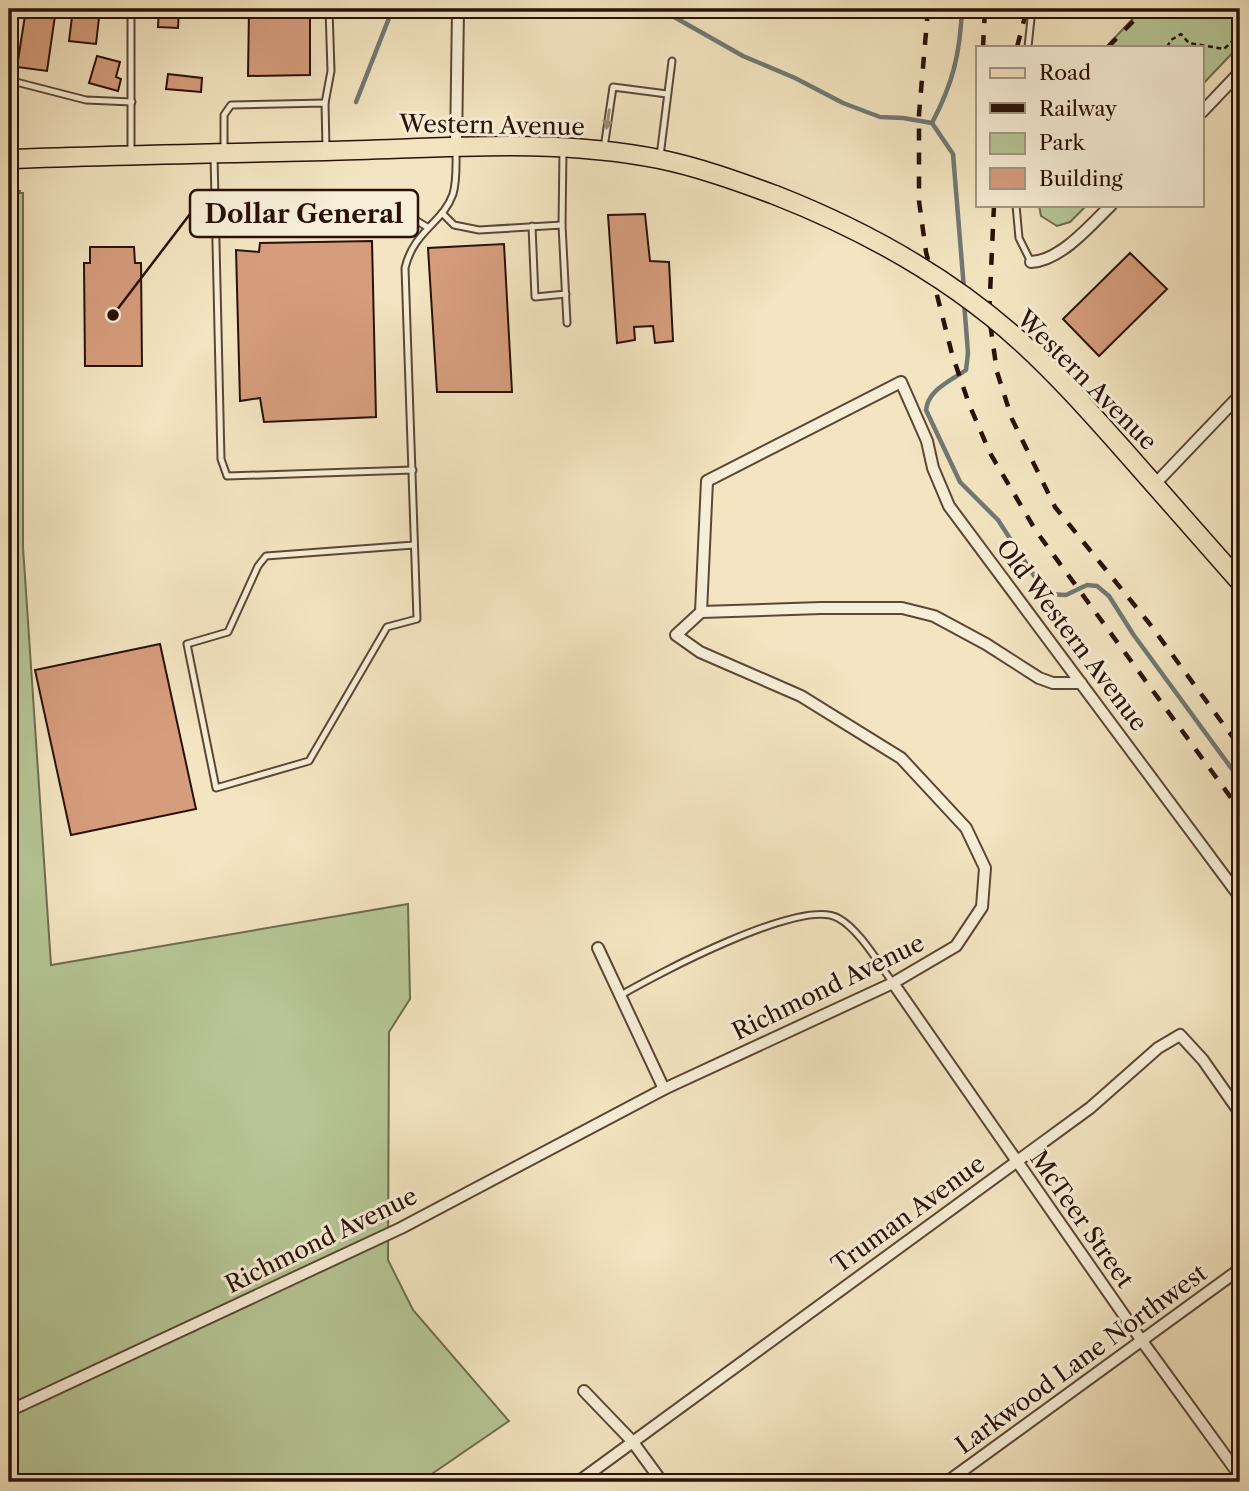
<svg xmlns="http://www.w3.org/2000/svg" width="1249" height="1491" font-family="'Libre Caslon Text',serif">
	<style>
		.green { fill: #b6c696; stroke: #706c4f; stroke-width: 2 }
		.lines { fill: none; stroke-linecap: round; stroke-linejoin: round }
		.stream { stroke: #707874; stroke-width: 4.5 }
		.building { fill: #d69d7d; stroke: #2a1108; stroke-width: 2 }
		.lane-casing { stroke: #5c4636; stroke-width: 9 }
		.street-casing { stroke: #5c4636; stroke-width: 14 }
		.primary-casing { stroke: #2a1108; stroke-width: 21 }
		.path { stroke: #2a1108; stroke-width: 2.5; stroke-dasharray: 5 3.5; stroke-linecap: butt }
		.lane { stroke: #f7eed7; stroke-width: 5 }
		.street { stroke: #f7eed7; stroke-width: 10 }
		.primary { stroke: #f3e5c1; stroke-width: 18 }
		.rail { stroke: #2a1108; stroke-width: 4.5; stroke-dasharray: 12 12; stroke-linecap: butt }
		.primary-bridge-casing { stroke: #2a1108; stroke-width: 21; stroke-linecap: butt }
		.primary-bridge { stroke: #f3e5c1; stroke-width: 18 }
		.oneway { fill: #9b8b7a }
		.labels { text-anchor: middle; dominant-baseline: central; stroke-width: 6; stroke-linejoin: round; paint-order: stroke }
		.street-label { font-size: 24px; fill: #2a1108; stroke: #f7eed7 }
		.leader { fill: none; stroke: #2a1108; stroke-width: 2.5 }
		.callout-dot { fill: #2a1108; stroke: #f7eed7; stroke-width: 2.5 }
		.callout { fill: #f7eed7; stroke: #2a1108; stroke-width: 2.5 }
		.callout-label { font-size: 26px; text-anchor: middle; font-weight: bold; fill: #2a1108 }
	</style>
	<rect width="100%" height="100%" fill="#f3e5c1"/>
	<filter id="stains"><feTurbulence type="fractalNoise" baseFrequency=".00286" numOctaves="4"/><feColorMatrix values="0 0 0 0 .2 0 0 0 0 .09 0 0 0 0 .02 0 0 0 .5 -.17"/></filter>
	<radialGradient id="worn" r=".72"><stop offset=".6" stop-color="#630" stop-opacity="0"/><stop offset="1" stop-color="#630" stop-opacity=".3"/></radialGradient>
	<g class="green">
		<polygon points="1142,9 1240,9 1240,45 1202,85 1202,47 1106,47"/>
		<polygon points="9,191 20,191 20,193 23,193 23,547 51,965 408,904 410,999 389,1032 388,1260 413,1310 509,1421 420,1482 9,1482"/>
		<polygon points="1039,205 1087,205 1070,222 1057,226 1041,216"/>
	</g>
	<g class="lines">
		<g class="stream">
			<path d="M347,9C366,21 396,10 417,9"/>
			<polyline points="660,9 743,56 795,78 843,103 880,117 903,118 932,123 953,154 964,289"/>
			<polyline points="356,102 391,13"/>
			<path d="M932,123C953,83 960,54 962,9"/>
			<path d="M964,302L968,353L966,370C950,381 928,390 926,410L960,482L998,520L1046,594L1066,595L1087,585L1097,586L1109,596L1133,634L1240,780"/>
		</g>
	</g>
	<g class="building">
		<polygon points="26,9 56,9 47,71 17,67"/>
		<polygon points="73,9 100,9 96,44 69,41"/>
		<polygon points="159,9 179,10 178,28 158,27"/>
		<polygon points="249,9 310,9 310,75 248,76"/>
		<polygon points="97,56 120,62 116,77 121,79 118,91 89,83"/>
		<polygon points="168,74 202,78 201,92 166,89"/>
		<polygon points="645,214 650,261 669,262 673,341 655,343 653,326 634,327 635,340 617,343 608,215"/>
		<polygon points="372,241 376,417 264,422 260,398 240,401 236,250 259,252 260,243"/>
		<polygon points="504,244 512,392 437,392 428,248"/>
		<polygon points="90,247 134,247 135,263 141,263 142,366 85,366 84,263 90,263"/>
		<polygon points="1130,253 1167,289 1099,356 1063,319"/>
		<polygon points="160,644 196,809 71,835 35,670"/>
	</g>
	<g class="lines">
		<g class="lane-casing">
			<g id="lane">
				<polyline points="9,47 14,9"/>
				<polyline points="1028,47 1032,9"/>
				<polyline points="9,74 16,82 86,100 132,102"/>
				<polyline points="325,103 331,71 329,9"/>
				<polyline points="604,148 613,87 667,94"/>
				<polyline points="224,149 224,115 231,105 325,103 326,148"/>
				<polyline points="131,151 131,9"/>
				<polyline points="214,156 221,459 227,476 413,470"/>
				<polyline points="660,156 672,61"/>
				<polyline points="1016,205 1019,238 1031,262"/>
				<polyline points="442,213 454,225 479,230 562,225 567,323"/>
				<polyline points="215,214 391,205 427,227"/>
				<polyline points="562,225 563,151"/>
				<polyline points="532,226 535,297 566,294"/>
				<path d="M414,545L266,556L258,566L228,632L187,644L216,788L309,761L387,627L417,619L405,268C414,230 443,223 453,194C457,180 456,165 456,150"/>
				<path d="M621,995C657,974 802,897 838,918C859,929 879,964 893,983"/>
			</g>
		</g>
		<g class="street-casing">
			<g id="street">
				<polyline points="1202,112 1240,72"/>
				<polyline points="456,147 458,9"/>
				<path d="M1031,262C1060,261 1091,225 1111,205"/>
				<polyline points="1155,484 1240,395"/>
				<polyline points="701,612 707,481 901,382 927,441 933,468 949,506 1240,897"/>
				<polyline points="598,948 664,1089"/>
				<polyline points="893,983 1142,1341 1240,1476"/>
				<polyline points="584,1391 632,1441 662,1482"/>
				<polyline points="9,1411 401,1228 664,1089 893,983 956,946 982,907 985,868 966,828 901,758 801,696 700,652 676,635 701,612 821,608 902,608 934,616 986,644 1039,678 1053,683 1081,683"/>
				<polyline points="578,1482 1090,1108 1158,1048 1180,1035 1203,1060 1240,1113"/>
				<polyline points="947,1482 1240,1269"/>
			</g>
		</g>
		<g class="primary-casing">
			<g id="primary">
				<path d="M9,159C115,155 220,153 326,151C436,149 550,137 659,159C698,167 737,181 775,195"/>
				<polyline points="1122,448 1240,582"/>
			</g>
		</g>
		<polyline class="path" points="1167,47 1171,40 1181,34 1189,43 1224,49 1240,34"/>
		<use href="#lane" class="lane"/>
		<use href="#street" class="street"/>
		<use href="#primary" class="primary"/>
		<g class="rail">
			<polyline points="928,9 919,114 919,201 926,252 952,354 969,404 990,453 1036,531 1240,810"/>
			<polyline points="983,47 985,9"/>
			<polyline points="1017,47 1027,9"/>
			<polyline points="1108,47 1145,9"/>
			<polyline points="994,205 989,316 997,372 1012,419 1055,507 1149,623 1240,747"/>
		</g>
		<g class="primary-bridge-casing">
			<path id="primary-bridge" d="M775,195C864,230 951,278 1022,343C1058,376 1090,412 1122,448"/>
		</g>
		<use href="#primary-bridge" class="primary-bridge"/>
	</g>
	<defs><path id="oneway-solid" d="M-6-.8H1V-3.2L6.5 0L1 3.2V.8H-6Z" transform="scale(1.75)"/></defs>
	<use class="oneway" href="#oneway-solid" transform="translate(608 119) rotate(98)"/>
	<g class="labels">
		<g class="street-label">
			<text transform="translate(492 125) rotate(1)">Western Avenue</text>
			<text transform="translate(1087 380) rotate(45)">Western Avenue</text>
			<text transform="translate(1072 635) rotate(53)">Old Western Avenue</text>
			<text transform="translate(828 987) rotate(-26)">Richmond Avenue</text>
			<text transform="translate(908 1214) rotate(-36)">Truman Avenue</text>
			<text transform="translate(1082 1219) rotate(55)">McTeer Street</text>
			<text transform="translate(321 1240) rotate(-26)">Richmond Avenue</text>
			<text transform="translate(1081 1359) rotate(-36)">Larkwood Lane Northwest</text>
		</g>
	</g>
	<path class="leader" d="M113 315L190 214"/>
	<circle class="callout-dot" cx="113" cy="315" r="7"/>
	<rect class="callout" x="190" y="190" width="228" height="47" rx="7"/>
	<g class="callout-label">
		<text x="304" y="223">Dollar General</text>
	</g>
	<rect width="1249" height="1491" fill="none" stroke="#f3e5c1" stroke-width="35"/>
	<rect x="10" y="10" width="1228" height="1470" fill="none" stroke="#2a1108" stroke-width="3.5"/>
	<rect x="18" y="18" width="1214" height="1456" fill="none" stroke="#2a1108" stroke-width="2"/>
	<rect x="976" y="46" width="228" height="161" fill="#f7eed7" stroke="#a59684" stroke-width="2"/>
	<rect x="990" y="68" width="35" height="10" fill="#f3e5c1" stroke="#a59684" stroke-width="2"/>
	<text x="1039" y="80" font-size="21" fill="#2a1108">Road</text>
	<rect x="990" y="103" width="35" height="10" fill="#2a1108" stroke="#a59684" stroke-width="2"/>
	<text x="1039" y="116" font-size="21" fill="#2a1108">Railway</text>
	<rect x="990" y="133" width="35" height="21" fill="#b6c696" stroke="#a59684" stroke-width="2"/>
	<text x="1039" y="150" font-size="21" fill="#2a1108">Park</text>
	<rect x="990" y="168" width="35" height="21" fill="#d69d7d" stroke="#a59684" stroke-width="2"/>
	<text x="1039" y="186" font-size="21" fill="#2a1108">Building</text>
	<rect width="100%" height="100%" filter="url(#stains)"/>
	<rect width="100%" height="100%" fill="url(#worn)"/>
</svg>
